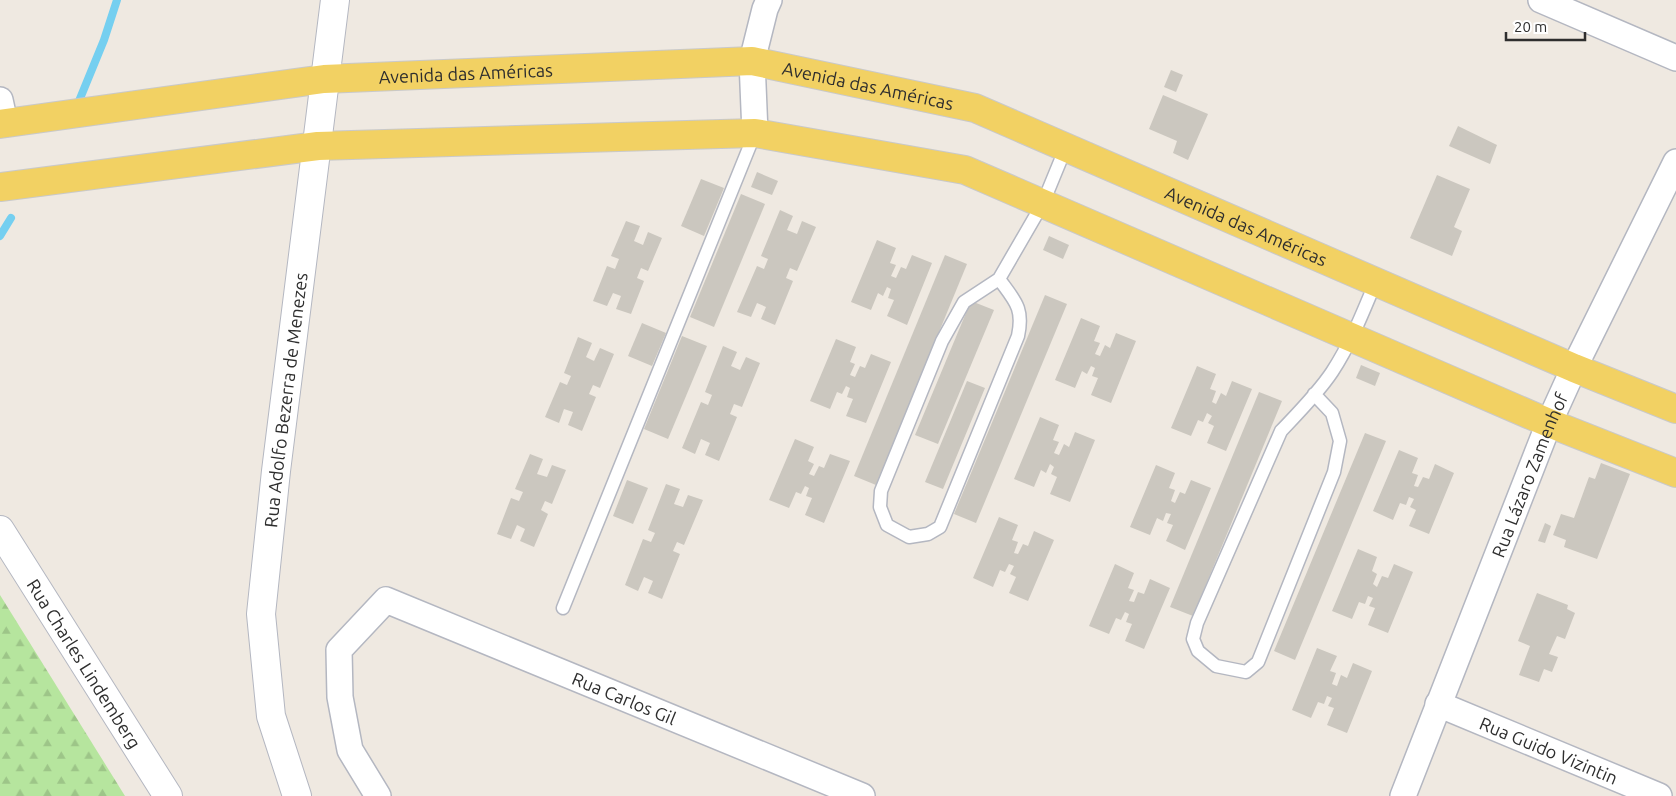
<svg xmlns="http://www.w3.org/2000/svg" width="1676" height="796" font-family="Ubuntu,sans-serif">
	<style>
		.forest { fill: url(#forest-firs) }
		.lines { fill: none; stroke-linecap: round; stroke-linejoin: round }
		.stream { stroke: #75cff0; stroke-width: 8 }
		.building { fill: #cbc7bf }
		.lane-casing { stroke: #b4b7c1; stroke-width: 15 }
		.street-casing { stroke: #b4b7c1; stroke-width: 28 }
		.secondary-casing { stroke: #b4b7c1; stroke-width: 30 }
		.primary-casing { stroke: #c9c9c9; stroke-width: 30 }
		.lane { stroke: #fff; stroke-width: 12 }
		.street { stroke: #fff; stroke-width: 25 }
		.secondary { stroke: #fff; stroke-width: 28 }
		.primary { stroke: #f2d163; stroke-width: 28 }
		.labels { text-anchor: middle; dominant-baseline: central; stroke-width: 4; stroke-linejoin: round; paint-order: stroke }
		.street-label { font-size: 18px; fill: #2e2e2e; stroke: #fff }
	</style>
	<defs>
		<pattern id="forest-firs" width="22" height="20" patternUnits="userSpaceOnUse" patternTransform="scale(1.25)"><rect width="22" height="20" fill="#b6e59e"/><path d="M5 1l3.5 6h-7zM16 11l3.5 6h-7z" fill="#9dc588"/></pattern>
	</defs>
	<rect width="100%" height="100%" fill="#efe9e1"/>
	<polygon class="forest" points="0,595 125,796 0,796"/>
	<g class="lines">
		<g class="stream">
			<polyline points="79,101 104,40 117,0"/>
			<polyline points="0,236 11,218"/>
		</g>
	</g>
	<g class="building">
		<polygon points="1171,70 1183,75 1176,92 1164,87"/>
		<polygon points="1163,95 1208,114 1188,160 1173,153 1177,141 1149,129"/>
		<polygon points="1458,126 1497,145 1490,164 1449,146"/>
		<polygon points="757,172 778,181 772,195 751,187"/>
		<polygon points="1437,175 1470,189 1454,227 1462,231 1452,256 1410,238"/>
		<polygon points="701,179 724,188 704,236 681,226"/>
		<polygon points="741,194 765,204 714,327 690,317"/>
		<polygon points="780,210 793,216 787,230 797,234 802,221 816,227 797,271 790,268 786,278 793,281 775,325 761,319 766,307 757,303 751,317 737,312 757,266 764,269 768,259 761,256"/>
		<polygon points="626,221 640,226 634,241 643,245 648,232 662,238 648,271 641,268 637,278 644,281 631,314 616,309 621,296 613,293 607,306 593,301 607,266 615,269 619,259 611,256"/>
		<polygon points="1049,236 1069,245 1063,259 1043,250"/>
		<polygon points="877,240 896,248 890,263 896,265 891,276 896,278 901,267 906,269 912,255 932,263 907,325 887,316 894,300 888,298 891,289 887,287 883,296 878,293 871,310 851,302"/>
		<polygon points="945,255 967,264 876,485 854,476"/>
		<polygon points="1045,295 1067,304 976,523 954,514"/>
		<polygon points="971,301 994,310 938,444 915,435"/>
		<polygon points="1081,318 1100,326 1094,341 1100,343 1095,354 1100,356 1105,345 1110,348 1116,333 1136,341 1111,403 1091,395 1098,378 1092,376 1095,368 1091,366 1087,374 1082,371 1075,388 1055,380"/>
		<polygon points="642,323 666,333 652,366 628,356"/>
		<polygon points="682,336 707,346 668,439 644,429"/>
		<polygon points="578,337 592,343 586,357 594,361 600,348 614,354 600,388 593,385 589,394 596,397 582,431 568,425 573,412 564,409 559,423 545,417 560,382 567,385 571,376 564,373"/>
		<polygon points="836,339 856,347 850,362 855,364 850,375 855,377 860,366 865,368 871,354 891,362 866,423 846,416 853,399 847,397 850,388 846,386 842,394 837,392 830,409 810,401"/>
		<polygon points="723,346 737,352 731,366 740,370 746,357 760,363 742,407 734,404 730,414 737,417 719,461 705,455 710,443 701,439 695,454 682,448 701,402 708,405 712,395 705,392"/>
		<polygon points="1361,365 1380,373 1375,386 1356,378"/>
		<polygon points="1197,366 1216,374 1210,389 1216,391 1212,402 1216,404 1221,393 1226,396 1232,381 1252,389 1226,451 1207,443 1214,426 1208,423 1212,416 1207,413 1203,422 1198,420 1191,436 1171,428"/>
		<polygon points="967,381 985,388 943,489 925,482"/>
		<polygon points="1259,392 1282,401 1193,616 1170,607"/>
		<polygon points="1040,417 1059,425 1053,440 1059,442 1054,453 1059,455 1064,444 1069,447 1075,432 1095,440 1070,502 1050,494 1057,477 1051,474 1054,467 1050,464 1046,473 1041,470 1034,487 1014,479"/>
		<polygon points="1365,433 1386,441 1295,660 1274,651"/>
		<polygon points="795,439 814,447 808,461 814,464 809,474 814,476 819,466 824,468 830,454 850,461 824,523 805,515 812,498 806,496 809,488 805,486 801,494 796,492 789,508 769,500"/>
		<polygon points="1399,450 1418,458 1412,473 1418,475 1414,486 1418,487 1423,477 1429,479 1435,464 1454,473 1429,534 1409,526 1416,510 1410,507 1414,499 1409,497 1406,505 1400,503 1393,520 1373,511"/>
		<polygon points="530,454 543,459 537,474 547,477 552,465 566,470 552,504 545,501 541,510 548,514 534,547 520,541 525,529 517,525 511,539 497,534 511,498 519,501 523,492 515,489"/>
		<polygon points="1601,463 1630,474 1597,559 1564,547 1566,540 1553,535 1561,514 1574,518 1589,477 1595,479"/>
		<polygon points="1156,465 1175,473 1169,488 1175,490 1171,501 1175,503 1180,492 1185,494 1191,480 1211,488 1185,550 1166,541 1173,525 1167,523 1171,514 1166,513 1163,521 1157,518 1150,535 1130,527"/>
		<polygon points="627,480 648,488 633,524 613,516"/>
		<polygon points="666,484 680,489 674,504 683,507 688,495 703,500 684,545 677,542 673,551 680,554 662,599 648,593 653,581 644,577 638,591 625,585 643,539 651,542 655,533 648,530"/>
		<polygon points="999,517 1018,525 1012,540 1018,542 1014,553 1018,554 1023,544 1028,546 1034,531 1054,540 1028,601 1009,593 1016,577 1010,574 1014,566 1009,564 1005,572 1000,570 993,587 973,578"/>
		<polygon points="1545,523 1551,526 1545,543 1538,541"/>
		<polygon points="1358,549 1377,557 1372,571 1377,574 1373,584 1377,587 1382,576 1388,578 1394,564 1413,572 1388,633 1368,625 1375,608 1369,606 1373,598 1368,596 1365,604 1359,602 1352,619 1332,611"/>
		<polygon points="1115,564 1134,573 1128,588 1134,590 1129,601 1134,602 1138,592 1144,594 1150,579 1170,588 1144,649 1125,641 1132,624 1126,622 1129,614 1125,612 1121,620 1116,618 1109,634 1089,626"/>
		<polygon points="1537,593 1568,605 1567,609 1575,613 1565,639 1557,636 1549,654 1558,657 1552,672 1544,669 1539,682 1519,675 1530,646 1518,641"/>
		<polygon points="1317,648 1337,656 1330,671 1336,673 1332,684 1337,686 1341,675 1347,678 1353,663 1372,671 1347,733 1327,725 1334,708 1328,706 1332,698 1327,696 1324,704 1318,702 1311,718 1292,710"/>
	</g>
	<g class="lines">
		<g class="lane-casing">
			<g id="lane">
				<path d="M999,279C1015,301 1024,308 1018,336L940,527L928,534L909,537L887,525L880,507L881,491L942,341L964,302L999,279L1043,203L1066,147"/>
				<path d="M1314,394L1332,413L1340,441L1334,472L1258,662L1246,672L1216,666L1198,651L1193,639L1197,623L1281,431C1299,412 1318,393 1332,372C1351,343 1363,312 1376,281"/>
				<polyline points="563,608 755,133"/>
			</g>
		</g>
		<g class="street-casing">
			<g id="street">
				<polyline points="1541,0 1676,58"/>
				<polyline points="0,100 5,123"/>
				<polyline points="755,133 752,61 765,9 769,0"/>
				<path id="s1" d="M1438,704L1659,796"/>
				<path id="s2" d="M378,796L350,750L340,697L339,650L386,600L862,796"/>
				<path id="s3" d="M1403,796L1549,423L1574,368L1676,162"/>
			</g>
		</g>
		<g class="secondary-casing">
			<g id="secondary">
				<path id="s4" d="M0,530L168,796"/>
				<path id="s5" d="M297,796L271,716L261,614L276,471L335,0"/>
			</g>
		</g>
		<g class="primary-casing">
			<g id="primary">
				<path id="s6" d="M0,124L324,79L752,61L975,108L1574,368L1676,409"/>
				<polyline points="0,187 318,146 755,133 965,170 1549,423 1676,473"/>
			</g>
		</g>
		<use href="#lane" class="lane"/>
		<use href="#street" class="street"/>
		<use href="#secondary" class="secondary"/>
		<use href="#primary" class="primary"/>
	</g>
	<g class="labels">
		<g class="street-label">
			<text stroke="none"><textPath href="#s6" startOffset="469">Avenida das Américas</textPath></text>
			<text stroke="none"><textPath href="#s6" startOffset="874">Avenida das Américas</textPath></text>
			<text stroke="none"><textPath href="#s6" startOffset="1279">Avenida das Américas</textPath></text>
			<text stroke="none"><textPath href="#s5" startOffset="402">Rua Adolfo Bezerra de Menezes</textPath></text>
			<text stroke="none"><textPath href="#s3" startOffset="345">Rua Lázaro Zamenhof</textPath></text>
			<text stroke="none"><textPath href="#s4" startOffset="158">Rua Charles Lindemberg</textPath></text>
			<text stroke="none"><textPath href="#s2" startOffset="481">Rua Carlos Gil</textPath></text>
			<text stroke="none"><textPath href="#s1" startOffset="120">Rua Guido Vizintin</textPath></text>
		</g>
	</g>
	<path d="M1506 32v8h79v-8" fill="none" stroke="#2e2e2e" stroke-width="2.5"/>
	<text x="1514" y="32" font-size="15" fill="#2e2e2e" stroke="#ffffff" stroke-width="4" paint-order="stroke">20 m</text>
</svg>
